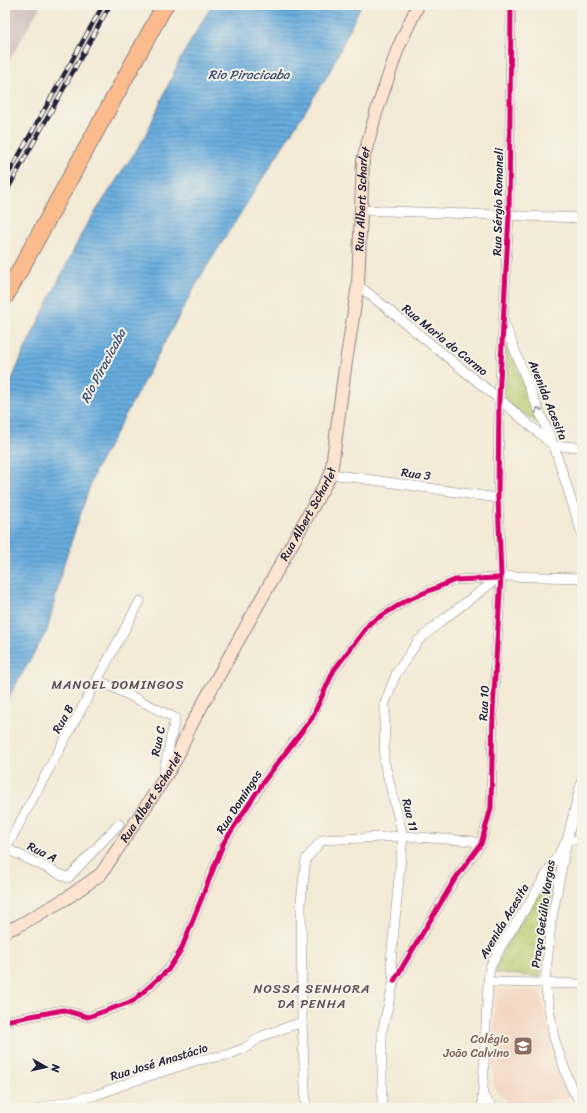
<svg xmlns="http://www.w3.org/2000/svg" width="587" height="1113" font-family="Sriracha,sans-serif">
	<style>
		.built { fill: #f3d4bf }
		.industrial { fill: #cfc0bb }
		.park { fill: url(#park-tufts); stroke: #6c7654 }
		.water { fill: url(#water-rules); stroke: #45678c }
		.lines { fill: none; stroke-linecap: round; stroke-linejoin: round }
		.street-casing { stroke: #8a8688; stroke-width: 10 }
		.secondary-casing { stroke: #8a8688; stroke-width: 14 }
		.highway-casing { stroke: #8a8688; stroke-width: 18 }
		.street { stroke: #fff; stroke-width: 9 }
		.secondary { stroke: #fde4d1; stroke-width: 12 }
		.highway { stroke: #fbbb8d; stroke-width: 16 }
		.rail-casing { stroke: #22223b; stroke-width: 4.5 }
		.rail { stroke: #f7f3e8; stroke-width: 3; stroke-dasharray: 9; stroke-linecap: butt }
		.cycleway-casing { stroke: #f7f3e8; stroke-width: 8 }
		.cycleway { stroke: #d6006c; stroke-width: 5 }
		.oneway { stroke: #9c9ca7 }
		.labels { text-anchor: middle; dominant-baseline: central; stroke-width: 4; stroke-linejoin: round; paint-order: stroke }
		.street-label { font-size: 12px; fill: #22223b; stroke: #f7f3e8 }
		.education-label { font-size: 12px; fill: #785e54; stroke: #f7f3e8; text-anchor: end }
		.water-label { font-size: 13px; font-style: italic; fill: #3a5274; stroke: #f7f3e8 }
		.neighbourhood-label { font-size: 13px; letter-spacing: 1px; fill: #604e5b; stroke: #f7f3e8 }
	</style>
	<defs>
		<pattern id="park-tufts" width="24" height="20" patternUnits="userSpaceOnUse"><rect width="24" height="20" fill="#b7ca6e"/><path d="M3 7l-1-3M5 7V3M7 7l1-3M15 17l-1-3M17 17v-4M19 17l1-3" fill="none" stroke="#9dad60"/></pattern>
		<pattern id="water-rules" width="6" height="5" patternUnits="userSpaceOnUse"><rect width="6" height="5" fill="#68acdd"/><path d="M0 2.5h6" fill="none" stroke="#558cb4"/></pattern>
	</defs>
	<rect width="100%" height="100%" fill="#f7f3e8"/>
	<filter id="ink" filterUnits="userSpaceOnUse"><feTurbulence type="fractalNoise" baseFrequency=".025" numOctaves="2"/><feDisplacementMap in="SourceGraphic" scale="8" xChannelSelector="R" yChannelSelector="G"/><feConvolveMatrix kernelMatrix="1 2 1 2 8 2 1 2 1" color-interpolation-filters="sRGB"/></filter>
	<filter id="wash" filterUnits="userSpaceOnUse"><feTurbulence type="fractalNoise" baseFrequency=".012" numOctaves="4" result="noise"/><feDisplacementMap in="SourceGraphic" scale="16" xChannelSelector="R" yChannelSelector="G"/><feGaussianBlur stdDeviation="0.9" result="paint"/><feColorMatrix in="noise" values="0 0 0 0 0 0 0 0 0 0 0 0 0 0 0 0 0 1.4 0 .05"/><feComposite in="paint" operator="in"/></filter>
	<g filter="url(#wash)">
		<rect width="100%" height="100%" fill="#f3ead5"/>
		<polygon class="built" points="495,989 540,990 550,1036 566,1087 573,1097 547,1100 549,1108 512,1108 493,1085"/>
		<polygon class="industrial" points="5,5 41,5 5,68"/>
		<g class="park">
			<polygon points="506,341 539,423 514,408 502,394"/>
			<polygon points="554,871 540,977 495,973 505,947"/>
		</g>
		<polygon class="water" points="212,5 361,5 329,73 199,279 95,471 64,563 47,631 5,703 5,396 24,351 84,229 145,137 179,61"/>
	</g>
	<g filter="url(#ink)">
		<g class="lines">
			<g class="street-casing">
				<g id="street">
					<polyline points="361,210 582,218"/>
					<polyline points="358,285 499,399 554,446"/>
					<polyline points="505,325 534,399 554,446 582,534"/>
					<polyline points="554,446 582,447"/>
					<polyline points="331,474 498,498"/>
					<polyline points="98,680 175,718 163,776"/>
					<polyline points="582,840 567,840 551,923 545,983 554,1038 571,1087 582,1105"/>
					<polyline points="5,848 68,878 119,824"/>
					<polyline points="6,848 140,601"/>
					<polyline points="394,981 455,879 481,844 491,808 493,710 501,576 498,498 499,399 509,215 511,5"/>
					<polyline points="488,982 582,984"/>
					<polyline points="5,1021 63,1010 88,1017 133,1001 168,970 181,950 224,842 264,781 312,718 334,670 370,623 407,600 455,580 497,578"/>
					<polyline points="483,1096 493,1108"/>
					<polyline points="41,1108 96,1095 131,1082 198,1060 227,1055 245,1048 262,1036 302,1022"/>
					<polyline points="306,1108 302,1022 301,901 306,859 322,840 403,836 472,841 481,844"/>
					<polyline points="382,1108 382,1032 394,981 391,961 403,836 384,761 385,703 396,674 418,641 445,618 501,576 582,578"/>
					<polyline points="482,1108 488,982 490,967 503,943 531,900 567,840 582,780"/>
				</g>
			</g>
			<g class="secondary-casing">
				<g id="secondary">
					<path id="s1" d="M5,931L18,926L67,898L101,874L162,782L176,759L190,727L331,474L344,375L358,285L363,160L376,113L398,48L418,5"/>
				</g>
			</g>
			<g class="highway-casing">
				<polyline id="highway" points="5,297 165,5"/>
			</g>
			<use href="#street" class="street"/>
			<use href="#secondary" class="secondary"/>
			<use href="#highway" class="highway"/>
			<g class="rail-casing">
				<g id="rail">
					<polyline points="5,180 103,5"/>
					<polyline points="5,194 110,5"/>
				</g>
			</g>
			<use href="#rail" class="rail"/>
			<g class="cycleway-casing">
				<g id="cycleway">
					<polyline points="394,981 455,879 481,844 491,808 493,710 501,576 498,498 499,399 509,215 511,5"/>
					<polyline points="5,1021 63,1010 88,1017 133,1001 168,970 181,950 224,842 264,781 312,718 334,670 370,623 407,600 455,580 497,578"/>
				</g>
			</g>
			<use href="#cycleway" class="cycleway"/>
		</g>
		<defs><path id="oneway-chevron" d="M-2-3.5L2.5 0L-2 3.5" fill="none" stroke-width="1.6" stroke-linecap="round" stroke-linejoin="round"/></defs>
		<use class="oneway" href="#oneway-chevron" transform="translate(538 410) rotate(-113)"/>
	</g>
	<defs>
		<g id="school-square" transform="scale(1)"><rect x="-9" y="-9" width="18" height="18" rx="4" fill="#8d6e63" stroke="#f7f3e8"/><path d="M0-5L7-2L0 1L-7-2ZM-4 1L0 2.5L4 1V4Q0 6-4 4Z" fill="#fff"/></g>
	</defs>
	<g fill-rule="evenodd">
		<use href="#school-square" x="523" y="1046"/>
	</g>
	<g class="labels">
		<g class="street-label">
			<text stroke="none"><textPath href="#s1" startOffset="851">Rua Albert Scharlet</textPath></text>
			<text transform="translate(498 202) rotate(-89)">Rua Sérgio Romaneli</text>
			<text transform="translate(445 340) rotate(39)">Rua Maria do Carmo</text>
			<text transform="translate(548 400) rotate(68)">Avenida Acesita</text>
			<text transform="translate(416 474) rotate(8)">Rua 3</text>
			<text stroke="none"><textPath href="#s1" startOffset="528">Rua Albert Scharlet</textPath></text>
			<text transform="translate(484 703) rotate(-87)">Rua 10</text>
			<text transform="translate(63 719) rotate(-61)">Rua B</text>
			<text transform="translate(158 741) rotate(-79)">Rua C</text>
			<text stroke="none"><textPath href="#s1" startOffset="204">Rua Albert Scharlet</textPath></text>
			<text transform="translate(239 802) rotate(-57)">Rua Domingos</text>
			<text transform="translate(410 815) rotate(77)">Rua 11</text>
			<text transform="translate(42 852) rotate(26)">Rua A</text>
			<text transform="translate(543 914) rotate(-82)">Praça Getúlio Vargas</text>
			<text transform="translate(504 921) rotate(-59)">Avenida Acesita</text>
			<text transform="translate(159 1062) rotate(-17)">Rua José Anastácio</text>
		</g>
		<g class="education-label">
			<text x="509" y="1039">Colégio<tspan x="509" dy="14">João Calvino</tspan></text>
		</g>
		<g class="water-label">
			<text x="249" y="74">Rio Piracicaba</text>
			<text transform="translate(103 366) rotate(-62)">Rio Piracicaba</text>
		</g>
		<g class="neighbourhood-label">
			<text x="118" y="684">MANOEL DOMINGOS</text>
			<text x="312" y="988">NOSSA SENHORA<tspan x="312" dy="15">DA PENHA</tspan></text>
		</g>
	</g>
	<rect width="587" height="1113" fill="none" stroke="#f7f3e8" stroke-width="20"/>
	<g transform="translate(46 1067) rotate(98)" stroke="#f7f3e8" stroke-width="3" paint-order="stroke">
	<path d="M0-3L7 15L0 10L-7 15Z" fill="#22223b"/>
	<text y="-6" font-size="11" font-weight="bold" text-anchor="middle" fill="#22223b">N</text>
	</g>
</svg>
